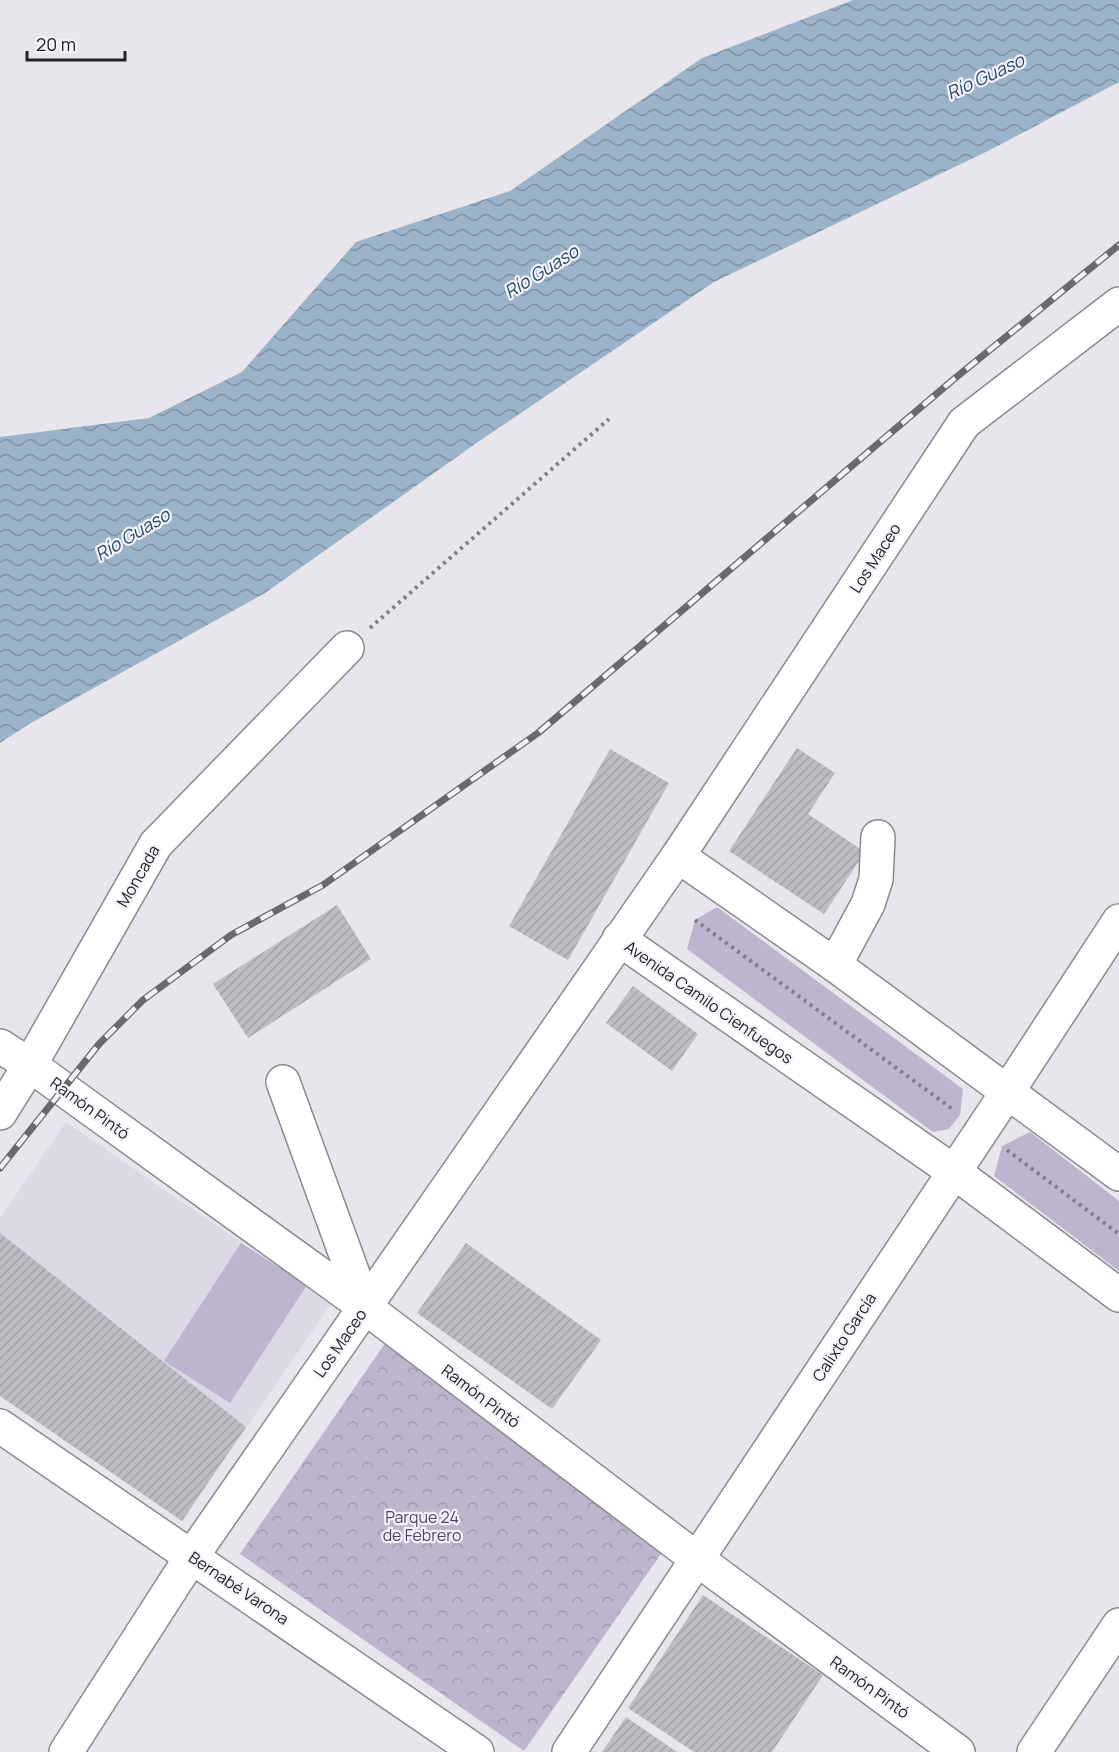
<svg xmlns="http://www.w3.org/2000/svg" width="1119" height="1752" font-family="Manrope,sans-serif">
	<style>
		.built { fill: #dcd8e5 }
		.grass { fill: #bdb4cd }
		.park { fill: url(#park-crowns) }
		.water { fill: url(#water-waves) }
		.building { fill: url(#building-hatch) }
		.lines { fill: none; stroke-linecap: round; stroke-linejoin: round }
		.minor-casing { stroke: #8b898f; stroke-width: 36 }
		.major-casing { stroke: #8b898f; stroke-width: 36 }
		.path { stroke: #807f82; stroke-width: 4; stroke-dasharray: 3 4.5; stroke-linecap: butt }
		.minor { stroke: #fff; stroke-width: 33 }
		.major { stroke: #fff; stroke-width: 33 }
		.rail-casing { stroke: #6b696d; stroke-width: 7 }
		.rail { stroke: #f5f3f9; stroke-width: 4.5; stroke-dasharray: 14; stroke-linecap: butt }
		.labels { text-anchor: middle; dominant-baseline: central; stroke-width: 4.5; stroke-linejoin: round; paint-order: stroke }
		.street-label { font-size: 16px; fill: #242325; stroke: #f5f3f9 }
		.park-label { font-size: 16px; fill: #51416b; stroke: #f5f3f9 }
		.water-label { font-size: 18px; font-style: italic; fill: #234a6b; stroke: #f5f3f9 }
	</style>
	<defs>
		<pattern id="park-crowns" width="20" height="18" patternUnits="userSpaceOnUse" patternTransform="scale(1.5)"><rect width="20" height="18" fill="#bdb4cd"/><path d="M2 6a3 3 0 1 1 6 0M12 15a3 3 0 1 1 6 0" fill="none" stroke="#a29ab0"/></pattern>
		<pattern id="water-waves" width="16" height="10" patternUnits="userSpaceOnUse" patternTransform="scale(1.5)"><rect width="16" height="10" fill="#9bb3c9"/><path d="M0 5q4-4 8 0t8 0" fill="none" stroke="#7e91a3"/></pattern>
		<pattern id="building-hatch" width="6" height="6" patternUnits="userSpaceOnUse" patternTransform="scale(1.5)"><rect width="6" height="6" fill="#bdbcc2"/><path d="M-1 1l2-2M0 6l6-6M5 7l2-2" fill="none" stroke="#a2a1a7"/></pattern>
	</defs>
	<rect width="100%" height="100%" fill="#e8e6ec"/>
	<polygon class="built" points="66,1122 331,1304 182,1521 0,1396 0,1218"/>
	<g class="grass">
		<polygon points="717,907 963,1089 960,1115 949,1129 933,1132 687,949 695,920"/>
		<polygon points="1030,1132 1119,1201 1119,1271 994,1176 1002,1146"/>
		<polygon points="241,1243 307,1285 230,1403 164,1361"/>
	</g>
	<polygon class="park" points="388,1339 663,1551 524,1751 240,1554"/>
	<polygon class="water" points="853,0 1119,0 1119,82 988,151 714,282 475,444 265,593 29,724 0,743 0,437 149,418 242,372 356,242 510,191 702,58"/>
	<g class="building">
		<polygon points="797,748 835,773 808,814 865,852 824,914 729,851"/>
		<polygon points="610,749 669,783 568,960 509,926"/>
		<polygon points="337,905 371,959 248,1038 213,984"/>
		<polygon points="633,986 698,1034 672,1071 606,1023"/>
		<polygon points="0,1233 246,1427 182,1521 0,1396"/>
		<polygon points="466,1243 601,1340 552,1409 417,1313"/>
		<polygon points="703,1595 823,1675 772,1752 694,1752 628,1708"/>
		<polygon points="626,1717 677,1752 602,1752"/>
	</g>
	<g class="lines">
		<g class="minor-casing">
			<g id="minor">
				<polyline points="678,856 964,423 1119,304"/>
				<polyline points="835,965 868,904 876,879 878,837"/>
				<polyline points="0,1046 30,1065 156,844 347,648"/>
				<polyline points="283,1082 365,1307 697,1559 958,1752"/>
				<polyline points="1008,1091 1119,921"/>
				<polyline points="0,1426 477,1752"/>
			</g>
		</g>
		<g class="major-casing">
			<g id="major">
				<polyline points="619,939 953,1171 1119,1295"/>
				<polyline points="0,1113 30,1065 365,1307"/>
				<polyline points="66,1752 192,1556 678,856 835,965 1119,1174"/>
				<polyline points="569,1752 1008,1091"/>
				<polyline points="1034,1752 1119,1625"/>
			</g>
		</g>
		<g class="path">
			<polyline points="370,628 609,419"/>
			<polyline points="695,920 955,1111"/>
			<polyline points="1007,1150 1119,1234"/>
		</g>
		<use href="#minor" class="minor"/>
		<use href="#major" class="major"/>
		<g class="rail-casing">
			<polyline id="rail" points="0,1168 99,1044 143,1000 231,935 323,885 538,733 954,379 1119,245"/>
		</g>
		<use href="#rail" class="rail"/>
	</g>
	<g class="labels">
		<g class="street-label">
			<text transform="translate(875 558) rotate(-57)">Los Maceo</text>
			<text transform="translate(138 876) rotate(-60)">Moncada</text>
			<text transform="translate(709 1002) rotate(35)">Avenida Camilo Cienfuegos</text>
			<text transform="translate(90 1108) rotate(36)">Ramón Pintó</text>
			<text transform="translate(844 1337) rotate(-57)">Calixto García</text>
			<text transform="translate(340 1343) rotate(-55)">Los Maceo</text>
			<text transform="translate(481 1396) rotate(37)">Ramón Pintó</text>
			<text transform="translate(239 1588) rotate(34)">Bernabé Varona</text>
			<text transform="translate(870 1687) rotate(36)">Ramón Pintó</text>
		</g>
		<g class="park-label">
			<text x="422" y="1517">Parque 24<tspan x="422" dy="18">de Febrero</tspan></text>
		</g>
		<g class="water-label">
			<text transform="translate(985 76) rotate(-25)">Río Guaso</text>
			<text transform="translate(541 271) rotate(-32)">Río Guaso</text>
			<text transform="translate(132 534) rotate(-31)">Río Guaso</text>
		</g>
	</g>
	<path d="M27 51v9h98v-9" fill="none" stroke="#242325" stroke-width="3"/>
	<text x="36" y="51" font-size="18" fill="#242325" stroke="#f5f3f9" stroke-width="4.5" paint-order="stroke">20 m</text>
</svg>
